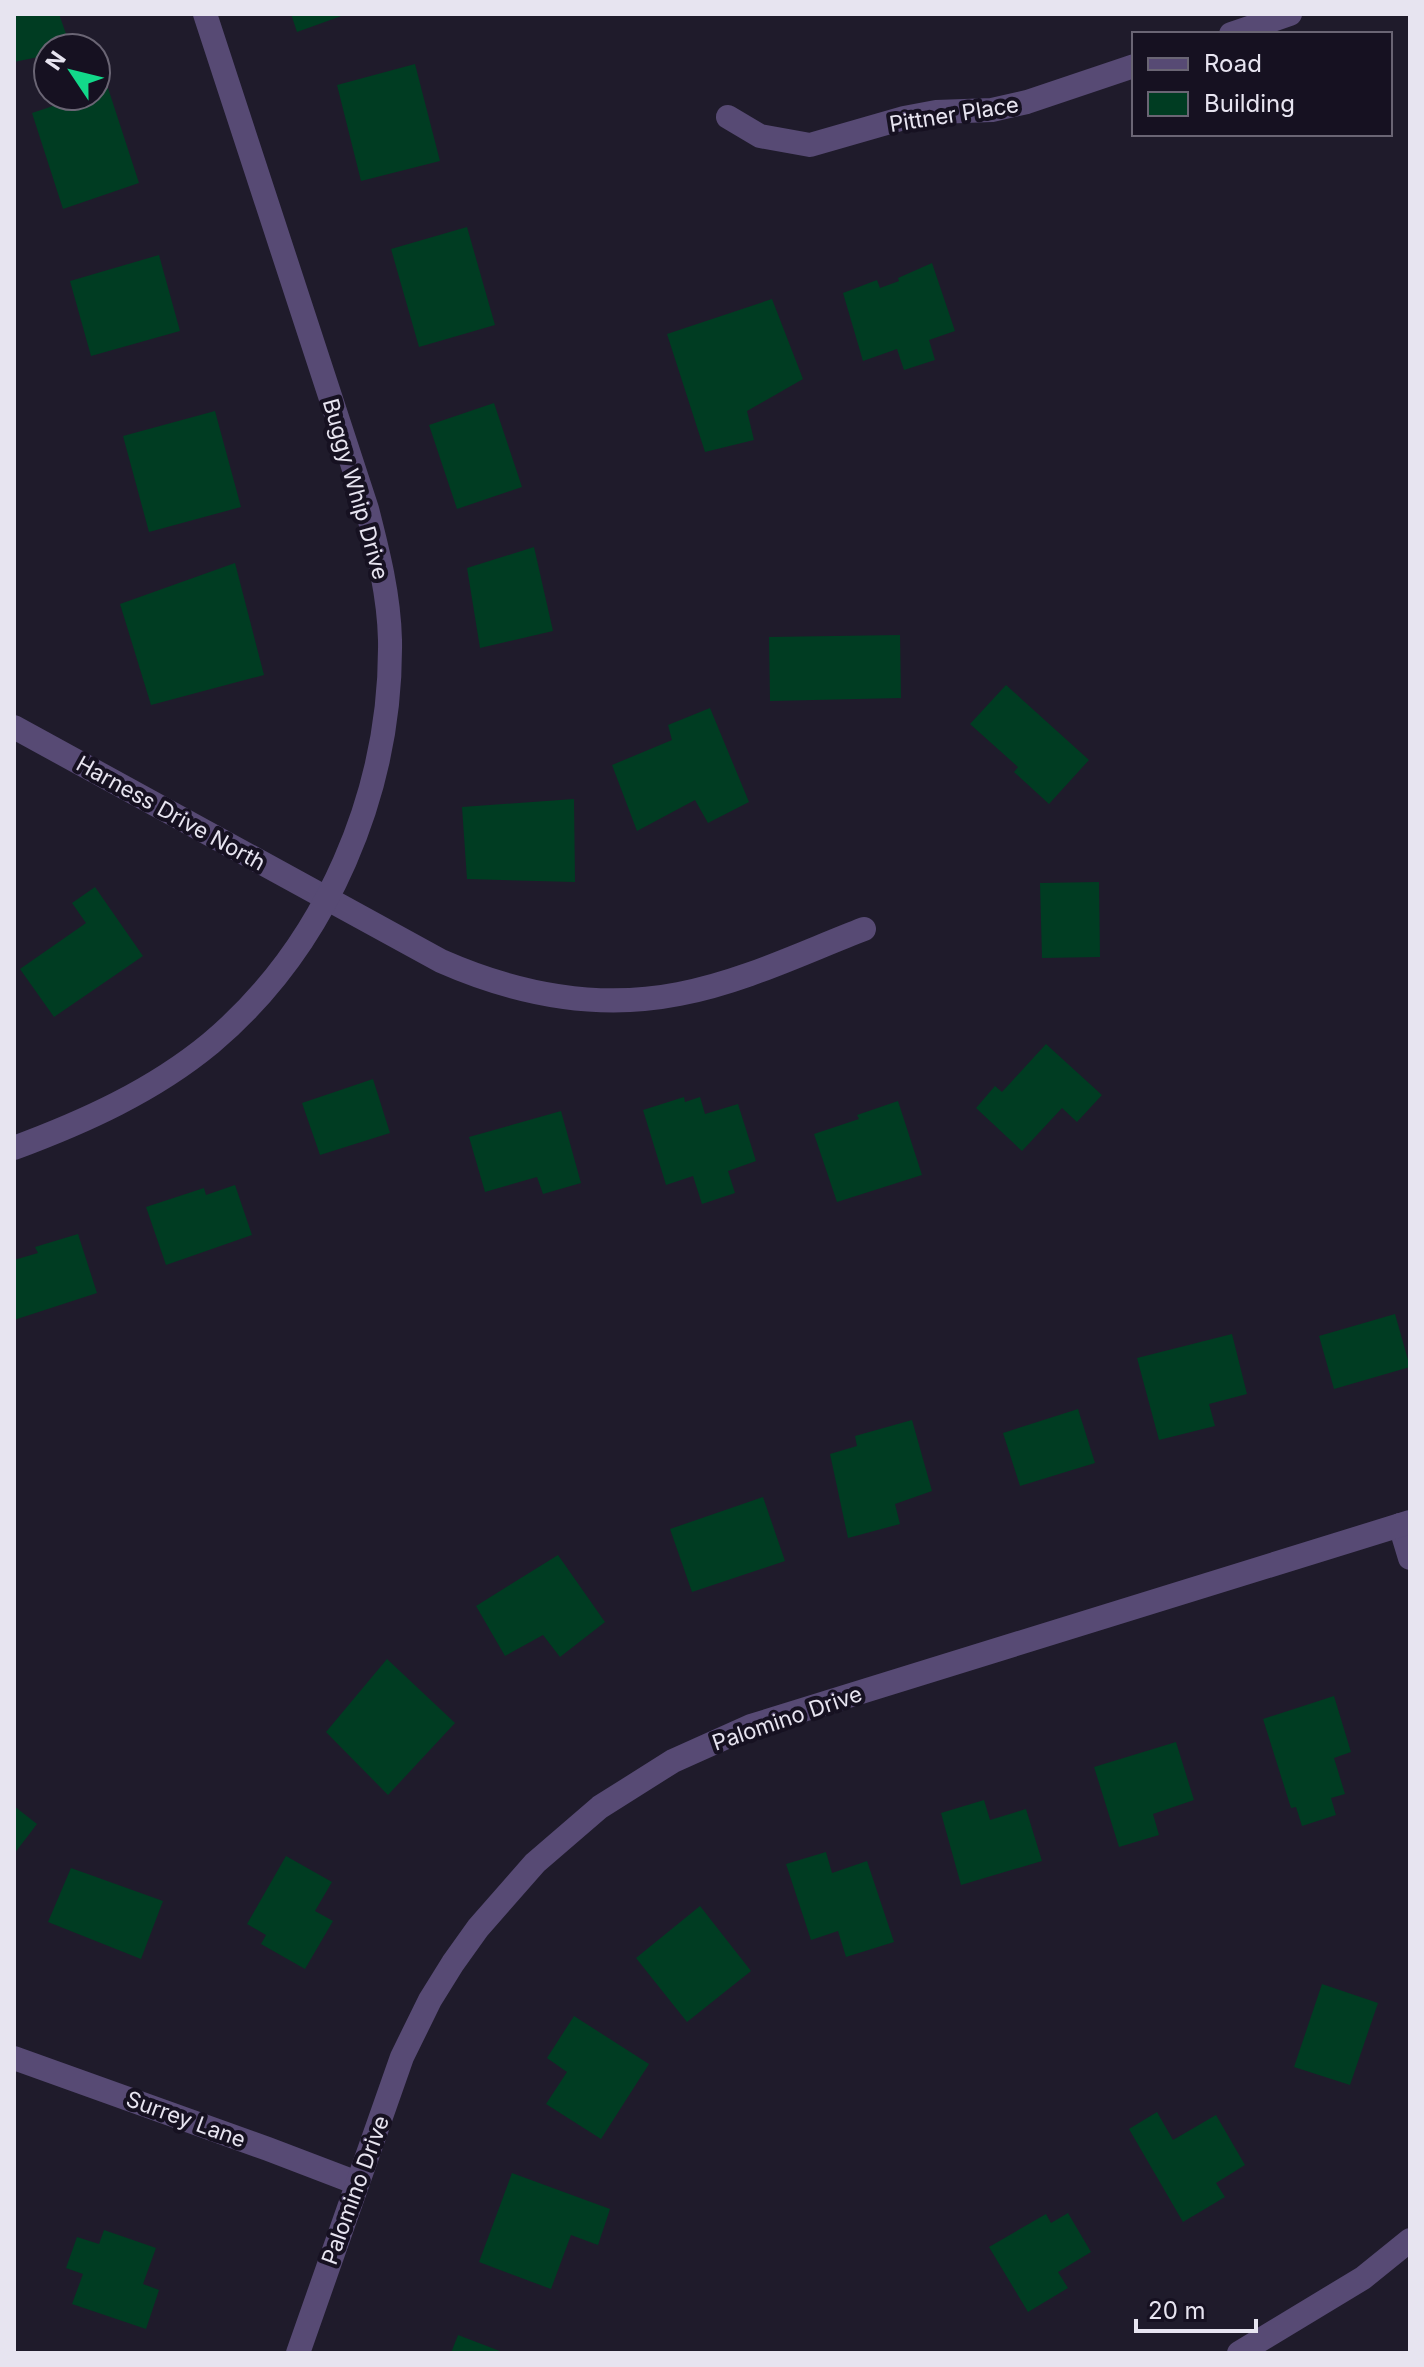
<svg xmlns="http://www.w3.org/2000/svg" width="1424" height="2367" font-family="Inter,sans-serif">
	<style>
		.building { fill: #003c22 }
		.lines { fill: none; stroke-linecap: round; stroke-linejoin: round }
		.street { stroke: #574a74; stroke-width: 24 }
		.labels { text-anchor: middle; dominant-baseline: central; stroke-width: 8; stroke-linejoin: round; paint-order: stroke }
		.street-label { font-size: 22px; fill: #e7e4f0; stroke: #161121 }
	</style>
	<rect width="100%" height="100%" fill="#1f1b2b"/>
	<g class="building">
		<polygon points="14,14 59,14 71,48 48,48 48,55 14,62"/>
		<polygon points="291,14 347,14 297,32"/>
		<polygon points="415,64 440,161 361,181 337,85"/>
		<polygon points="108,88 139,183 63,209 32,113 83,96 96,96 96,92"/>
		<polygon points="467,227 495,325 419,347 391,249"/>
		<polygon points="159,255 180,331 91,356 70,281"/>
		<polygon points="932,263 955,331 929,340 935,360 904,370 897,349 863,361 843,293 877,280 880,288 899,281 898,278"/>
		<polygon points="772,299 803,379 747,411 754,440 705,452 667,334"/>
		<polygon points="494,403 522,487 457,509 429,425"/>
		<polygon points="215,411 241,507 149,532 123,436"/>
		<polygon points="534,547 553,631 480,648 467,568"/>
		<polygon points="235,563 264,675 151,705 120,604"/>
		<polygon points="900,635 901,698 770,701 769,637"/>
		<polygon points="1006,685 1089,760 1049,804 1014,772 1018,767 970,724"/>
		<polygon points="710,708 749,802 708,823 695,800 637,831 612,765 672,740 668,725"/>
		<polygon points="574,799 575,882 467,879 462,807"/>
		<polygon points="1099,882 1100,957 1042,958 1040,883"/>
		<polygon points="95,887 143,956 54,1017 20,969 86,923 72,903"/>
		<polygon points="1046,1044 1102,1095 1077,1122 1062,1108 1022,1151 976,1108 995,1086 1002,1092"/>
		<polygon points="373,1079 390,1133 320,1155 302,1103"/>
		<polygon points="684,1097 685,1102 700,1097 705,1114 738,1104 756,1161 728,1171 735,1193 702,1204 693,1176 666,1185 643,1110"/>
		<polygon points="898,1101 922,1175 837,1202 814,1134 859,1119 857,1115"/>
		<polygon points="561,1111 581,1183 543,1194 537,1177 485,1192 469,1137"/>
		<polygon points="235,1185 252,1235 166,1265 146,1207 204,1188 206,1195"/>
		<polygon points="78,1234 97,1293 14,1320 14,1260 38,1253 35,1247"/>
		<polygon points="1395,1314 1410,1367 1334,1389 1319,1336"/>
		<polygon points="1232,1334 1247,1394 1209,1404 1215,1426 1159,1440 1137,1358"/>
		<polygon points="1078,1409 1095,1463 1020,1486 1003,1433"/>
		<polygon points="912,1420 932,1491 895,1504 900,1524 848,1538 830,1454 857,1446 855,1436"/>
		<polygon points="763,1497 785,1561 692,1592 670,1529"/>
		<polygon points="558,1555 605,1622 560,1657 543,1635 505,1656 476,1606"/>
		<polygon points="387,1659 455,1723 388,1795 326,1732"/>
		<polygon points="1334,1696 1351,1752 1334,1758 1345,1794 1331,1798 1336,1815 1302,1826 1296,1807 1291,1808 1263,1719"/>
		<polygon points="1176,1742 1194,1800 1153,1814 1159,1835 1119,1847 1094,1767"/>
		<polygon points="984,1800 990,1820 1026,1809 1042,1861 961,1885 941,1813"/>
		<polygon points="14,1806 37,1824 14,1854"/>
		<polygon points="826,1852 832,1873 867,1861 894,1942 846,1957 838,1931 811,1940 786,1864"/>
		<polygon points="286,1856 332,1882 315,1911 333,1921 305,1969 261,1944 266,1935 247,1924"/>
		<polygon points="71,1868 163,1901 141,1959 48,1922"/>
		<polygon points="700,1906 751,1971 687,2022 636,1958"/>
		<polygon points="1322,1984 1378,2003 1350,2085 1294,2067"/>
		<polygon points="574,2016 649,2064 601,2139 546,2104 567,2072 547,2058"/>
		<polygon points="1157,2112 1173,2140 1216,2115 1245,2165 1216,2183 1225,2197 1183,2222 1129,2129"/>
		<polygon points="512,2173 610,2209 598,2245 571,2235 551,2289 479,2262"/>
		<polygon points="1068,2213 1091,2252 1058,2272 1068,2288 1028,2312 989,2247 1046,2214 1051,2223"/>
		<polygon points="104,2230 156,2248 143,2284 159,2290 146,2329 72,2304 83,2274 66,2268 77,2237 99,2244"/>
		<polygon points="458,2335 505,2353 451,2353"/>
	</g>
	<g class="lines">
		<g class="street">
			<polyline points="1231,34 1290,14"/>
			<polyline points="728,117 760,136 810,145 904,118 936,112 992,110 1027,102 1134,66"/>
			<path d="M14,727L441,961C516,994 598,1010 679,994C743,982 804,952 864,929"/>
			<path d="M14,1148C84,1122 153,1091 211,1043C327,945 392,791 390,640C389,595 378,552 367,509L205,14"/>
			<polyline points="1400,1525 1410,1558"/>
			<polyline points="14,2058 268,2149 357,2183"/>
			<polyline points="298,2353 402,2057 430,2000 453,1963 478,1928 535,1863 600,1807 673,1761 751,1726 1410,1522"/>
			<polyline points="1239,2353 1363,2278 1410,2240"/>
		</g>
	</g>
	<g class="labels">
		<g class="street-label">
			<text transform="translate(954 114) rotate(-9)">Pittner Place</text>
			<text transform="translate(356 489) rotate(74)">Buggy Whip Drive</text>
			<text transform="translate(171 813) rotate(29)">Harness Drive North</text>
			<text transform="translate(787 1718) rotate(-19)">Palomino Drive</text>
			<text transform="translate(186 2119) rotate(20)">Surrey Lane</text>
			<text transform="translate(355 2190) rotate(-70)">Palomino Drive</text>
		</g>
	</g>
	<rect width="1424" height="2367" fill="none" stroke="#e7e4f0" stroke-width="32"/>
	<rect x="1132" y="32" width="260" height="104" fill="#161121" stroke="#6a6574" stroke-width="2"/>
	<rect x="1148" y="58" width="40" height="12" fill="#574a74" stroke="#6a6574" stroke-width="2"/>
	<text x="1204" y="72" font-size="24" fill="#e7e4f0">Road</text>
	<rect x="1148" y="92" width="40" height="24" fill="#003c22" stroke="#6a6574" stroke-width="2"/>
	<text x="1204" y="112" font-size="24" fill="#e7e4f0">Building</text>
	<g transform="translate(72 72) rotate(305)"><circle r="38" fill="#161121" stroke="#6a6574" stroke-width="2"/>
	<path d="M0-6L14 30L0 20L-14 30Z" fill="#12d98a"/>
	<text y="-12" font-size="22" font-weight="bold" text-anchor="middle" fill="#e7e4f0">N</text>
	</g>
	<path d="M1136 2319v12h120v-12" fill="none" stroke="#e7e4f0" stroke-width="4"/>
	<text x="1148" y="2319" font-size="24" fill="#e7e4f0" stroke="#161121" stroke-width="6" paint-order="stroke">20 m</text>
</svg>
